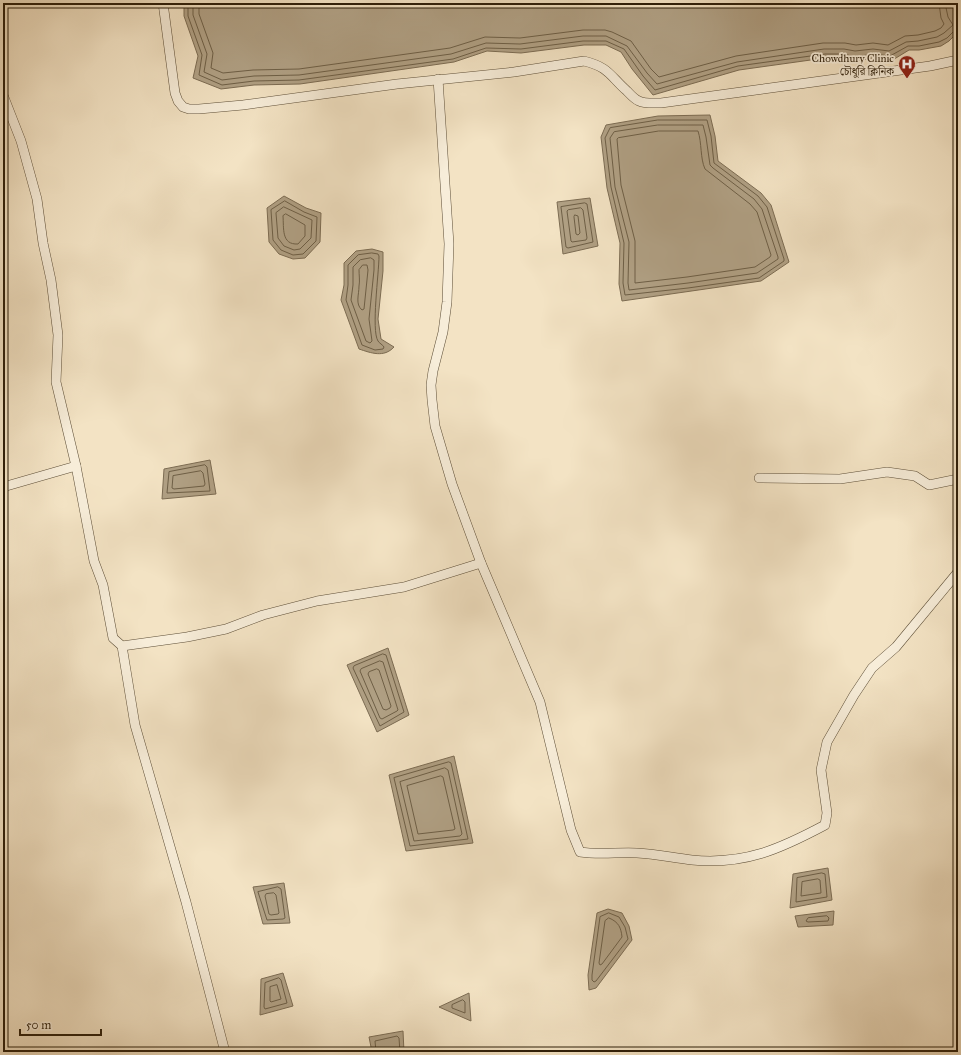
<svg xmlns="http://www.w3.org/2000/svg" width="961" height="1055" font-family="'IM FELL Great Primer','Noto Serif Bengali',serif">
	<style>
		.water { fill: #b0a084; stroke: #7c6c53 }
		.lines { fill: none; stroke-linecap: round; stroke-linejoin: round }
		.shore { stroke: #6e5f46; stroke-width: 1 }
		.minor-casing { stroke: #5e4f38; stroke-width: 10 }
		.minor { stroke: #f7edd9; stroke-width: 9 }
		.labels { text-anchor: middle; dominant-baseline: central; stroke-width: 3.5; stroke-linejoin: round; paint-order: stroke }
		.poi-label { font-size: 11px; fill: #2d1e09; stroke: #f7edd9; text-anchor: end }
	</style>
	<rect width="100%" height="100%" fill="#f3e3c4"/>
	<filter id="stains"><feTurbulence type="fractalNoise" baseFrequency=".005" numOctaves="4"/><feColorMatrix values="0 0 0 0 .2 0 0 0 0 .09 0 0 0 0 .02 0 0 0 .5 -.17"/></filter>
	<radialGradient id="worn" r=".72"><stop offset=".6" stop-color="#630" stop-opacity="0"/><stop offset="1" stop-color="#630" stop-opacity=".3"/></radialGradient>
	<g class="water">
		<polygon points="184,3 954,3 958,27 956,34 949,41 941,46 919,50 909,50 891,61 873,58 855,61 844,58 825,58 739,70 653,95 632,69 621,52 606,45 584,45 521,53 487,51 454,62 300,84 254,85 221,89 193,78 198,56 184,16"/>
		<polygon points="710,115 715,136 718,161 761,193 771,205 789,262 761,281 622,301 619,284 620,243 607,188 601,137 606,125 658,116"/>
		<polygon points="284,196 306,208 321,213 320,242 305,258 293,259 279,254 269,242 267,208"/>
		<polygon points="590,198 598,246 563,254 557,202"/>
		<path d="M372,249L383,252V271L378,319L381,339L394,347C384,358 371,353 359,349L341,300L344,285V263L356,251Z"/>
		<polygon points="210,460 216,494 162,499 164,469"/>
		<polygon points="388,648 409,715 377,732 347,665"/>
		<polygon points="454,756 473,843 406,851 389,775"/>
		<polygon points="828,868 832,900 790,908 793,874"/>
		<polygon points="284,883 290,923 263,924 253,887"/>
		<polygon points="608,909 622,913 629,926 632,940 596,988 589,990 588,975 597,913"/>
		<polygon points="834,911 833,925 798,927 795,916"/>
		<polygon points="283,973 293,1006 260,1015 261,979"/>
		<polygon points="469,993 471,1021 439,1007"/>
		<polygon points="403,1031 404,1052 372,1052 369,1037"/>
	</g>
	<g class="lines">
		<g class="shore">
			<polyline points="188,3 188,16 202,55 199,75 222,85 254,81 299,80 453,59 486,48 521,49 583,41 606,41 624,49 643,76 655,90 738,66 825,54 844,54 855,57 873,54 890,56 908,46 919,46 939,42 947,38 954,31 958,30"/>
			<polyline points="193,3 193,15 207,54 204,72 222,80 254,76 299,75 451,54 486,43 520,44 583,36 606,36 627,46 647,73 657,84 737,62 824,49 844,49 855,51 873,49 889,51 906,42 918,41 937,37 944,33 953,25 948,17 945,3"/>
			<polyline points="199,3 199,14 213,53 211,68 223,73 253,70 299,69 450,48 485,37 520,38 583,30 605,30 612,32 631,41 651,69 659,77 736,56 823,43 845,43 856,45 873,43 888,45 905,36 918,35 935,31 941,28 944,24 941,18 939,3"/>
			<polygon points="658,120 707,120 711,136 714,163 758,196 767,207 784,259 784,261 759,278 688,288 625,295 623,283 624,243 611,187 605,138 610,128"/>
			<polygon points="658,125 703,125 706,137 710,165 713,168 754,199 762,209 778,257 778,259 757,273 688,283 629,290 628,283 629,242 615,187 610,138 614,132"/>
			<path d="M659,131H698C702,143 700,158 705,169L750,204L757,212L771,255L770,257L755,267L687,277L635,283V241L621,185L617,139L618,138Z"/>
			<polygon points="285,201 304,212 317,217 316,241 303,254 293,255 281,250 273,240 271,210"/>
			<polygon points="585,203 587,204 593,242 568,248 566,247 561,207"/>
			<polygon points="284,207 312,220 311,238 300,249 294,250 284,246 278,238 276,213"/>
			<polygon points="581,208 583,210 587,238 586,240 572,242 571,241 567,211 568,210"/>
			<path d="M286,214L305,225V236L298,244C281,245 284,228 283,216Z"/>
			<polygon points="575,215 578,216 580,233 578,235 576,234 574,217"/>
			<path d="M372,253L378,254L379,256C379,273 371,330 378,341C379,343 383,345 384,347L383,349L375,350L362,345L346,300L348,285V265L358,255Z"/>
			<polygon points="371,258 374,260 374,270 369,319 372,341 370,343 366,341 351,300 353,285 353,267 360,260"/>
			<path d="M363,265H367L368,270L364,309L362,310C355,304 359,295 359,286C360,281 359,275 359,270Z"/>
			<polygon points="205,465 207,467 210,491 167,493 169,472"/>
			<polygon points="201,471 203,473 205,484 204,486 174,489 172,488 173,476"/>
			<polygon points="383,654 386,655 404,712 380,726 353,668 354,666"/>
			<polygon points="380,661 383,662 398,710 397,711 382,719 380,718 360,671 361,669"/>
			<polygon points="377,669 379,670 391,706 390,708 386,710 383,709 368,674 369,672"/>
			<polygon points="449,762 451,763 468,839 410,846 394,778"/>
			<polygon points="445,768 448,770 462,834 460,836 414,841 400,782"/>
			<polygon points="441,776 443,777 455,829 453,830 418,834 407,786"/>
			<polygon points="822,873 825,874 827,897 796,902 797,878"/>
			<polygon points="818,879 820,880 821,893 801,896 802,882"/>
			<polygon points="278,887 281,889 285,918 283,919 267,920 258,892"/>
			<polygon points="274,893 276,895 279,913 278,914 271,915 269,914 265,896 266,894"/>
			<polygon points="609,913 619,917 625,927 628,939 596,981 594,982 592,980 592,975 600,917"/>
			<polygon points="827,916 829,918 828,921 808,922 806,921 808,918"/>
			<path d="M609,918C619,922 621,928 622,937L602,964L600,965L599,963L605,921Z"/>
			<polygon points="279,978 281,980 287,1003 265,1009 264,1007 265,983"/>
			<polygon points="277,985 281,999 271,1002 270,1001 270,987"/>
			<polygon points="463,1000 465,1002 465,1013 452,1008 452,1005"/>
			<polyline points="376,1052 375,1041 397,1036 399,1038 400,1052"/>
		</g>
		<g class="minor-casing">
			<g id="minor">
				<path d="M163,3L175,93L178,101L183,107L189,109H199L243,105L397,84L514,72L584,61C609,67 610,76 627,91C630,94 634,99 639,101C645,104 654,103 661,103L930,66L958,60"/>
				<path d="M438,79L449,244L447,302L443,332L433,371L431,385L432,400L435,426L452,484L481,563L540,702L571,830L580,852C599,855 618,852 637,853C656,854 674,858 692,860C745,865 780,849 825,825L827,813L821,770L827,742L854,695L872,668L896,647L958,572"/>
				<polyline points="3,95 21,141 37,199 43,243 51,280 58,335 56,382 76,466 94,561 103,585 113,638 122,646 135,725 186,902 225,1052"/>
				<polyline points="759,478 840,479 887,472 915,476 929,485 958,479"/>
				<polyline points="3,487 76,466"/>
				<polyline points="122,646 187,637 226,629 263,615 317,601 404,587 481,563"/>
			</g>
		</g>
		<use href="#minor" class="minor"/>
	</g>
	<defs>
		<g id="hospital-pin" transform="scale(0.9)"><path d="M0 17L-7.5 6A9.5 9.5 0 1 1 7.5 6Z" fill="#8f2418" stroke="#f7edd9"/><path d="M-5-5h3v3.5h4V-5h3V5h-3V1.5h-4V5h-3Z" fill="#fff"/></g>
	</defs>
	<g fill-rule="evenodd">
		<use href="#hospital-pin" x="907" y="64"/>
	</g>
	<g class="labels">
		<g class="poi-label">
			<text x="894" y="58">Chowdhury Clinic<tspan x="894" dy="13">চৌধুরি ক্লিনিক</tspan></text>
		</g>
	</g>
	<rect width="961" height="1055" fill="none" stroke="#f3e3c4" stroke-width="16"/>
	<rect x="4" y="4" width="953" height="1047" fill="none" stroke="#2d1e09" stroke-width="2"/>
	<rect x="8" y="8" width="945" height="1039" fill="none" stroke="#2d1e09"/>
	<path d="M20 1029v6h81v-6" fill="none" stroke="#2d1e09" stroke-width="2"/>
	<text x="26" y="1029" font-size="12" fill="#2d1e09" stroke="#f7edd9" stroke-width="3" paint-order="stroke">50 m</text>
	<rect width="100%" height="100%" filter="url(#stains)"/>
	<rect width="100%" height="100%" fill="url(#worn)"/>
</svg>
